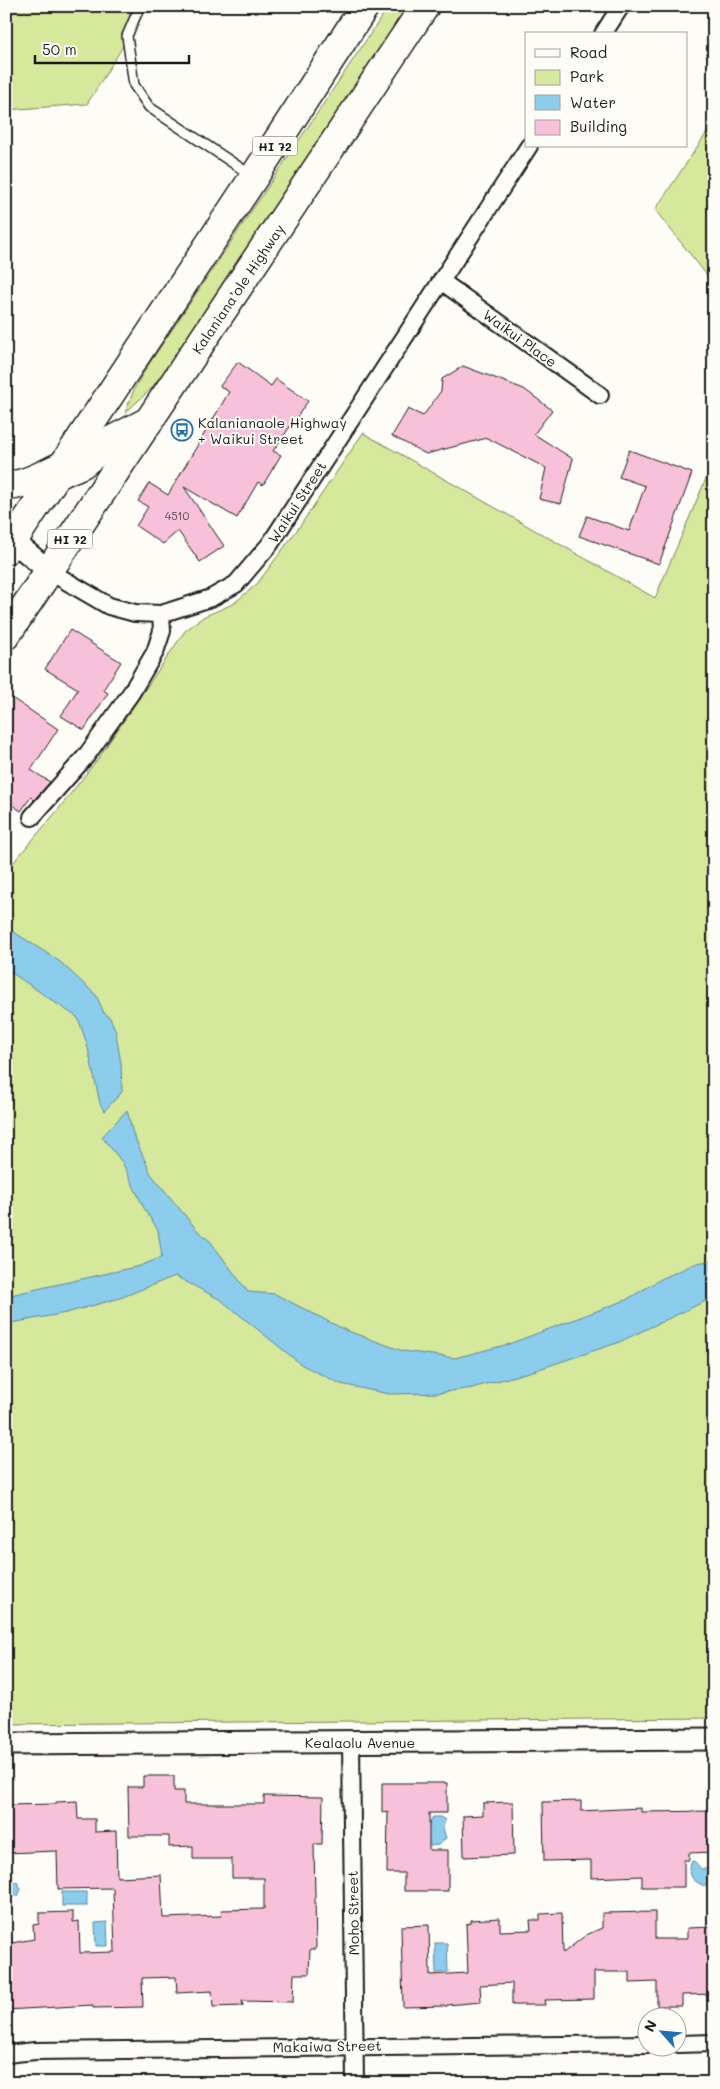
<svg xmlns="http://www.w3.org/2000/svg" width="720" height="2089" font-family="Mali,sans-serif">
	<style>
		.green { fill: #d6e89b; stroke: #79825c }
		.water { fill: #8ccded; stroke: #5f8699 }
		.building { fill: #f7c1da; stroke: #1c1c1c }
		.lines { fill: none; stroke-linecap: round; stroke-linejoin: round }
		.service-casing { stroke: #1c1c1c; stroke-width: 12 }
		.minor-casing { stroke: #1c1c1c; stroke-width: 20 }
		.tertiary-casing { stroke: #1c1c1c; stroke-width: 25 }
		.trunk-casing { stroke: #1c1c1c; stroke-width: 31 }
		.motorway-casing { stroke: #1c1c1c; stroke-width: 31 }
		.service { stroke: #fdfcf7; stroke-width: 9 }
		.minor { stroke: #fdfcf7; stroke-width: 16 }
		.tertiary { stroke: #fdfcf7; stroke-width: 21 }
		.trunk { stroke: #fdfcf7; stroke-width: 28 }
		.motorway { stroke: #fdfcf7; stroke-width: 28 }
		.labels { text-anchor: middle; dominant-baseline: central; stroke-width: 4; stroke-linejoin: round; paint-order: stroke }
		.number-label { font-size: 11px; fill: #53454c }
		.shield { fill: #fdfcf7; stroke: #605f5e; stroke-width: 1 }
		.shield-label { font-size: 12px; font-weight: bold; fill: #1c1c1c }
		.street-label { font-size: 14px; fill: #1c1c1c; stroke: #fdfcf7 }
		.poi-label { font-size: 14px; fill: #1c1c1c; stroke: #fdfcf7; text-anchor: start }
	</style>
	<rect width="100%" height="100%" fill="#fdfcf7"/>
	<filter id="ink" filterUnits="userSpaceOnUse"><feTurbulence type="fractalNoise" baseFrequency=".02" numOctaves="2"/><feDisplacementMap in="SourceGraphic" scale="10" xChannelSelector="R" yChannelSelector="G"/><feConvolveMatrix kernelMatrix="1 2 1 2 8 2 1 2 1" color-interpolation-filters="sRGB"/></filter>
	<g filter="url(#ink)">
		<g class="green">
			<polygon points="6,6 148,6 87,104 6,110"/>
			<polygon points="389,6 409,6 216,298 151,389 125,413 135,387 147,367"/>
			<polygon points="714,122 714,284 655,210"/>
			<polygon points="363,433 655,598 714,460 714,1718 6,1724 6,871 57,811 97,760 185,631 203,617 233,604 257,584 300,526"/>
		</g>
		<g class="water">
			<polygon points="6,927 59,961 96,995 104,1013 110,1018 115,1029 121,1063 122,1092 104,1111 100,1103 87,1044 78,1018 6,969"/>
			<polygon points="127,1110 133,1134 151,1174 197,1230 210,1241 248,1292 275,1294 345,1330 403,1351 455,1358 509,1344 626,1300 661,1279 697,1263 714,1260 714,1297 617,1343 536,1370 472,1388 438,1393 389,1394 341,1384 302,1365 221,1300 175,1276 120,1298 66,1313 6,1324 6,1296 140,1266 162,1257 158,1230 144,1208 122,1162 102,1137"/>
			<polygon points="433,1817 440,1817 445,1820 443,1828 446,1838 438,1845 430,1846 426,1842 430,1821"/>
			<path d="M692,1861L695,1862L701,1869H710L714,1874V1888C699,1886 684,1878 692,1861Z"/>
			<polygon points="10,1880 18,1883 21,1889 18,1896 6,1896 6,1881"/>
			<rect x="62" y="1892" width="25" height="14"/>
			<polygon points="107,1922 108,1946 96,1946 95,1923"/>
			<polygon points="435,1943 447,1943 448,1972 436,1973"/>
		</g>
		<g class="building">
			<polygon points="238,362 271,386 276,379 308,401 273,451 281,455 263,485 258,482 237,518 184,487 224,546 200,562 178,531 163,544 136,526 148,507 138,501 149,483 168,495 229,392 220,386"/>
			<polygon points="463,366 524,389 552,410 534,434 573,459 561,504 539,499 546,468 487,438 426,454 392,436 408,409 423,416 441,391 442,379"/>
			<polygon points="629,450 692,473 659,564 579,536 587,516 629,531 645,486 619,477"/>
			<polygon points="70,630 121,662 103,690 108,693 84,730 61,716 78,689 45,669"/>
			<polygon points="6,694 58,729 31,770 50,782 34,800 31,797 21,811 6,801"/>
			<polygon points="143,1776 174,1776 174,1791 184,1791 184,1804 264,1804 264,1796 323,1797 322,1844 314,1844 316,1949 310,1949 309,1974 294,1974 293,2002 242,2001 243,2006 213,2007 212,1991 177,1993 176,1977 142,1978 143,2007 93,2008 93,2005 6,2010 6,1944 34,1939 33,1925 39,1924 39,1913 73,1912 73,1922 79,1921 80,1953 115,1952 113,1888 58,1889 57,1851 6,1853 6,1805 56,1804 56,1802 77,1801 78,1819 95,1819 95,1832 116,1831 117,1877 161,1875 163,1918 222,1916 221,1910 264,1909 264,1878 232,1878 232,1859 193,1859 193,1846 169,1847 169,1836 129,1836 128,1787 143,1787"/>
			<polygon points="382,1783 447,1783 447,1813 429,1813 429,1850 448,1850 448,1891 404,1891 404,1873 387,1873 388,1812 382,1813"/>
			<polygon points="581,1801 581,1811 641,1808 641,1812 714,1811 714,1852 689,1853 689,1860 684,1860 684,1887 642,1887 642,1876 591,1878 591,1860 544,1861 543,1802"/>
			<polygon points="513,1802 514,1855 464,1857 463,1816 483,1815 483,1803"/>
			<polygon points="655,1912 655,1939 687,1939 687,1928 714,1927 714,1980 711,1980 712,1994 682,1995 682,2006 657,2006 657,1982 630,1983 630,1972 594,1972 594,1999 544,2000 545,2005 512,2005 512,1983 480,1985 481,2002 447,2005 447,2006 403,2007 401,1926 429,1925 430,1975 468,1973 466,1924 471,1923 471,1920 500,1918 500,1931 531,1930 530,1920 540,1920 540,1914 562,1913 563,1953 586,1935 602,1928 602,1913"/>
		</g>
		<g class="lines">
			<g class="service-casing">
				<polyline id="service" points="140,6 127,36 134,85 149,107 251,175"/>
			</g>
			<g class="minor-casing">
				<g id="minor">
					<polyline points="603,34 621,6"/>
					<polyline points="441,281 600,395"/>
					<polyline points="49,571 109,606 135,613 161,614 211,598 236,584 270,544 529,146"/>
					<polyline points="32,817 86,756 131,693 155,652 162,631 161,614"/>
					<polyline points="351,1742 355,2083"/>
					<polyline points="678,2044 714,2043"/>
					<polyline points="6,2054 35,2051 648,2044"/>
				</g>
			</g>
			<g class="tertiary-casing">
				<g id="tertiary">
					<polyline points="6,539 13,541 49,571"/>
					<polyline points="6,1744 714,1739"/>
				</g>
			</g>
			<g class="trunk-casing">
				<g id="trunk">
					<polyline points="59,474 82,464 112,440 149,421"/>
					<path d="M6,486C26,485 44,474 62,466"/>
					<polyline points="13,541 254,177 365,6"/>
					<polyline points="49,571 425,6"/>
				</g>
			</g>
			<g class="motorway-casing">
				<g id="motorway">
					<polyline points="6,550 13,541"/>
					<polyline points="6,635 49,571"/>
				</g>
			</g>
			<use href="#service" class="service"/>
			<use href="#minor" class="minor"/>
			<use href="#tertiary" class="tertiary"/>
			<use href="#trunk" class="trunk"/>
			<use href="#motorway" class="motorway"/>
		</g>
	</g>
	<defs>
		<g id="bus-ring" transform="scale(1.125)"><circle r="9.5" fill="#fdfcf7" stroke="#1f6fb2" stroke-width="1.5"/><path d="M-5-6H5V4H4V6H2V4H-2V6H-4V4H-5ZM-3.5-4V0h7V-4ZM-3.5 1.2v1.5H-2V1.2ZM2 1.2v1.5H3.5V1.2Z" fill="#1f6fb2"/></g>
	</defs>
	<g fill-rule="evenodd">
		<use href="#bus-ring" x="182" y="430"/>
	</g>
	<g class="labels">
		<g class="number-label">
			<text x="177" y="515">4510</text>
		</g>
		<g class="shield">
			<rect x="252.5" y="136.5" width="45" height="19" rx="4"/>
			<rect x="47.5" y="529.5" width="45" height="19" rx="4"/>
		</g>
		<g class="shield-label">
			<text x="275" y="146">HI 72</text>
			<text x="70" y="539">HI 72</text>
		</g>
		<g class="street-label">
			<text transform="translate(238 289) rotate(-56)">Kalaniana’ole Highway</text>
			<text transform="translate(520 338) rotate(36)">Waikui Place</text>
			<text transform="translate(297 502) rotate(-57)">Waikui Street</text>
			<text x="360" y="1742">Kealaolu Avenue</text>
			<text transform="translate(353 1913) rotate(-91)">Moho Street</text>
			<text transform="translate(327 2046) rotate(-1)">Makaiwa Street</text>
		</g>
		<g class="poi-label">
			<text x="198" y="422">Kalanianaole Highway<tspan x="198" dy="16">+ Waikui Street</tspan></text>
		</g>
	</g>
	<rect width="720" height="2089" fill="none" stroke="#fdfcf7" stroke-width="25"/>
	<rect x="12" y="12" width="695" height="2064" fill="none" stroke="#1c1c1c" stroke-width="2" filter="url(#ink)"/>
	<rect x="525" y="32" width="162" height="115" fill="#fdfcf7" stroke="#a3a29f"/>
	<rect x="535" y="49" width="25" height="8" fill="#fdfcf7" stroke="#a3a29f"/>
	<text x="570" y="58" font-size="15" fill="#1c1c1c">Road</text>
	<rect x="535" y="70" width="25" height="15" fill="#d6e89b" stroke="#a3a29f"/>
	<text x="570" y="82" font-size="15" fill="#1c1c1c">Park</text>
	<rect x="535" y="95" width="25" height="15" fill="#8ccded" stroke="#a3a29f"/>
	<text x="570" y="108" font-size="15" fill="#1c1c1c">Water</text>
	<rect x="535" y="120" width="25" height="15" fill="#f7c1da" stroke="#a3a29f"/>
	<text x="570" y="132" font-size="15" fill="#1c1c1c">Building</text>
	<g transform="translate(662 2032) rotate(297)"><circle r="24" fill="#fdfcf7" stroke="#a3a29f"/>
	<path d="M0-4L9 19L0 12L-9 19Z" fill="#1f6fb2"/>
	<text y="-8" font-size="14" font-weight="bold" text-anchor="middle" fill="#1c1c1c">N</text>
	</g>
	<path d="M35 55v8h154v-8" fill="none" stroke="#1c1c1c" stroke-width="2.5"/>
	<text x="42" y="55" font-size="15" fill="#1c1c1c" stroke="#fdfcf7" stroke-width="4" paint-order="stroke">50 m</text>
</svg>
